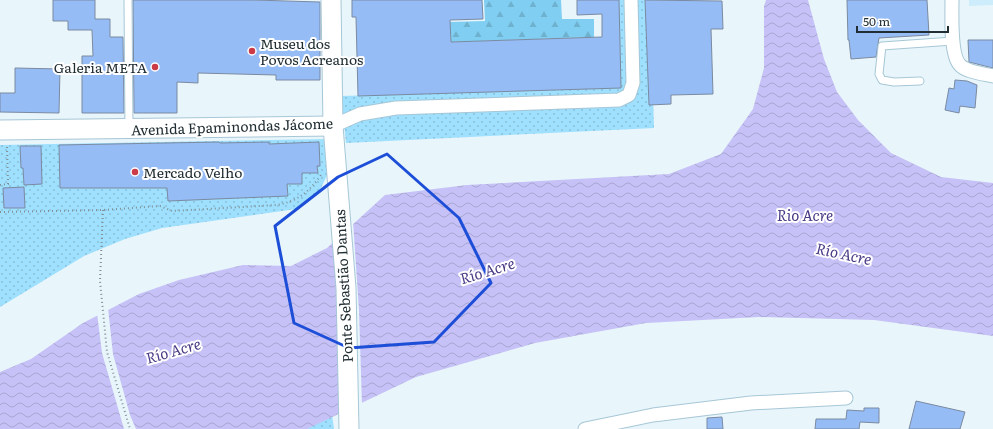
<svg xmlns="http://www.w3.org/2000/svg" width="993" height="429" font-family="Literata,serif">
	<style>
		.built { fill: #cdedfc }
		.forest { fill: url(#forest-firs) }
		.park { fill: url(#park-dots) }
		.water { fill: url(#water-waves) }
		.pier { fill: #e8f5fb }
		.building { fill: #96bcf5; stroke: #7a8aa1 }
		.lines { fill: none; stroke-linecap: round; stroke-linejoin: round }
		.lane-casing { stroke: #a7c7d6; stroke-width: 9 }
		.street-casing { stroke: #a7c7d6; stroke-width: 15 }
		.secondary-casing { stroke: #a7c7d6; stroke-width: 21 }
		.path { stroke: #818e94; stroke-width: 2; stroke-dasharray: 1 3; stroke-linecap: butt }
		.lane { stroke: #fff; stroke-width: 7 }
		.street { stroke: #fff; stroke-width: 13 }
		.secondary { stroke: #fff; stroke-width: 19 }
		.marked { fill: none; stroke: #1d4ed8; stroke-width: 3; stroke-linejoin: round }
		.poi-dot { fill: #cb3b47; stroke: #fff; stroke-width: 1.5 }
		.labels { text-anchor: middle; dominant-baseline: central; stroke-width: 4; stroke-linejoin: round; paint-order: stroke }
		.poi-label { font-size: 14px; fill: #202d32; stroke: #fff; text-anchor: start }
		.street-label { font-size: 14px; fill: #202d32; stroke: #fff }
		.water-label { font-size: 15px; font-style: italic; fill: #493a86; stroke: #fff }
	</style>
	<defs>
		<pattern id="forest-firs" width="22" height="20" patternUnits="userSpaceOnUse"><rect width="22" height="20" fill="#80cff2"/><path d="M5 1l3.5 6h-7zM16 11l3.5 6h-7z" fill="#6eb2d0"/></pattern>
		<pattern id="park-dots" width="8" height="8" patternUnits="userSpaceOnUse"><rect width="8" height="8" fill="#9ee0fe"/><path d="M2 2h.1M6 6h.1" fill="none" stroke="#88c0da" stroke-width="1.8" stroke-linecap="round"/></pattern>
		<pattern id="water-waves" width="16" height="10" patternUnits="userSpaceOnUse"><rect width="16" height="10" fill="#c6c1f6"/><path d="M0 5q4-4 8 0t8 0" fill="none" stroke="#aaa6d3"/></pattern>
	</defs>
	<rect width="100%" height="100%" fill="#e8f5fb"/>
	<polygon class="built" points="969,0 993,0 993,5 969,6"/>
	<polygon class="forest" points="484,0 561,0 562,19 594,19 594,37 451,42 449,22 485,21"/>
	<g class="park">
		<polygon points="616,0 650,0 654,128 346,143 341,96 621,88"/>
		<polygon points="328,139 330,169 321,188 311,199 296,209 162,228 125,239 84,256 0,307 0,145"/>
		<polygon points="332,415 334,429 302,429"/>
	</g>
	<polygon class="water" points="766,0 808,0 824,59 837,92 858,120 891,153 941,177 993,183 993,336 874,320 759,317 646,323 535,343 416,377 307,429 0,429 0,372 31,359 83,323 139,294 179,280 243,265 291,266 327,248 385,195 467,185 669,174 721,154 753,109 764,68 764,6"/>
	<g class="pier">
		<polygon points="353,221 359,310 362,405 340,415 340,351 333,240"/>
		<polygon points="108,308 113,354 130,415 136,429 124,429 102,353 97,313"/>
	</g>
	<g class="building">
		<polygon points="53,0 95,0 95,19 110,19 110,37 123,37 124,113 82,113 82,56 93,56 92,30 68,30 68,21 53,21"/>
		<polygon points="133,0 254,0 320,2 320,80 276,80 276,75 198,73 198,83 177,82 177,113 134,113"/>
		<polygon points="352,0 482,0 483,19 450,20 451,42 602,37 602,14 577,15 577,0 619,0 621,88 358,96 356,17 352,17"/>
		<polygon points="645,0 722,1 723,29 711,29 713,94 671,95 671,104 649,105"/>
		<polygon points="847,0 927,0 929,35 879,38 876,57 851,59 849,40 848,40"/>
		<polygon points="968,40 993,40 993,68 969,62"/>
		<polygon points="15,68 60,69 59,113 0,112 0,93 15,93"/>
		<polygon points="955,80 967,81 977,85 975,108 960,106 959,113 945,110 949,88 954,89"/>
		<polygon points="219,142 220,143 269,142 269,144 319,142 320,166 317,166 318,173 302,173 302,184 287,184 288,196 168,201 167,188 60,188 59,145"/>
		<polygon points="20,146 41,146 42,184 24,185 23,168 21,168"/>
		<polygon points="24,187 25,208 4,208 3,188"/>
		<polygon points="916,401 965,412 960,429 909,429"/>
		<polygon points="864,408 879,408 879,423 860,422 859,429 815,429 816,419 846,419 847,410 864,411"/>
		<polygon points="722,417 723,429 707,429 707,418"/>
	</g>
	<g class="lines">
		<g class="lane-casing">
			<g id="lane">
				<polyline points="128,0 129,129"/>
				<polyline points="920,81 894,82 882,80 879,74 882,46 953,41"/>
			</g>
		</g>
		<g class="street-casing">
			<g id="street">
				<path d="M952,0C952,15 950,55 960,65C966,72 985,74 993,76"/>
				<polyline points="333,126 360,114 396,108 619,100 629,95 633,83 631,0"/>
				<polyline points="585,429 653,415 751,403 846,398"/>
			</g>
		</g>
		<g class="secondary-casing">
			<g id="secondary">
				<polyline points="331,0 333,126 346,288 349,429"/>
				<polyline points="0,130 333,126"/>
			</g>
		</g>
		<g class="path">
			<polyline points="0,185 8,184 7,146"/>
			<polyline points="103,210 100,281 107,352 130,429"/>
			<path d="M0,212L103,210L160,206L172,211L277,205C298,201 309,192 321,175"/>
		</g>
		<use href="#lane" class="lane"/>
		<use href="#street" class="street"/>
		<use href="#secondary" class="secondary"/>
	</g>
	<path class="marked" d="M387,154L459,218L491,283L434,342L349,348L294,323L275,226L338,177Z"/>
	<g class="poi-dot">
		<circle cx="252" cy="51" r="4"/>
		<circle cx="155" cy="67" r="4"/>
		<circle cx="135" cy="172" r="4"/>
	</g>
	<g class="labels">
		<g class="poi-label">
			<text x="260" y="43">Museu dos<tspan x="260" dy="16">Povos Acreanos</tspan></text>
			<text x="147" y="67" text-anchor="end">Galeria META</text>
			<text x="143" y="172">Mercado Velho</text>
		</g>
		<g class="street-label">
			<text transform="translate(232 126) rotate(-2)">Avenida Epaminondas Jácome</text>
			<text transform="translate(343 286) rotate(-93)">Ponte Sebastião Dantas</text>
		</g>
		<g class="water-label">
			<text x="805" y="214">Rio Acre</text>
			<text transform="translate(844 253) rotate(12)">Río Acre</text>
			<text transform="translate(487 270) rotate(-17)">Río Acre</text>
			<text transform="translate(173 350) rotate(-16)">Río Acre</text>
		</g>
	</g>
	<path d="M857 26v6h91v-6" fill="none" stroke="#202d32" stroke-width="2"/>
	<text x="863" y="26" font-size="12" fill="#202d32" stroke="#ffffff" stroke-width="3" paint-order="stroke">50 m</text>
</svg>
